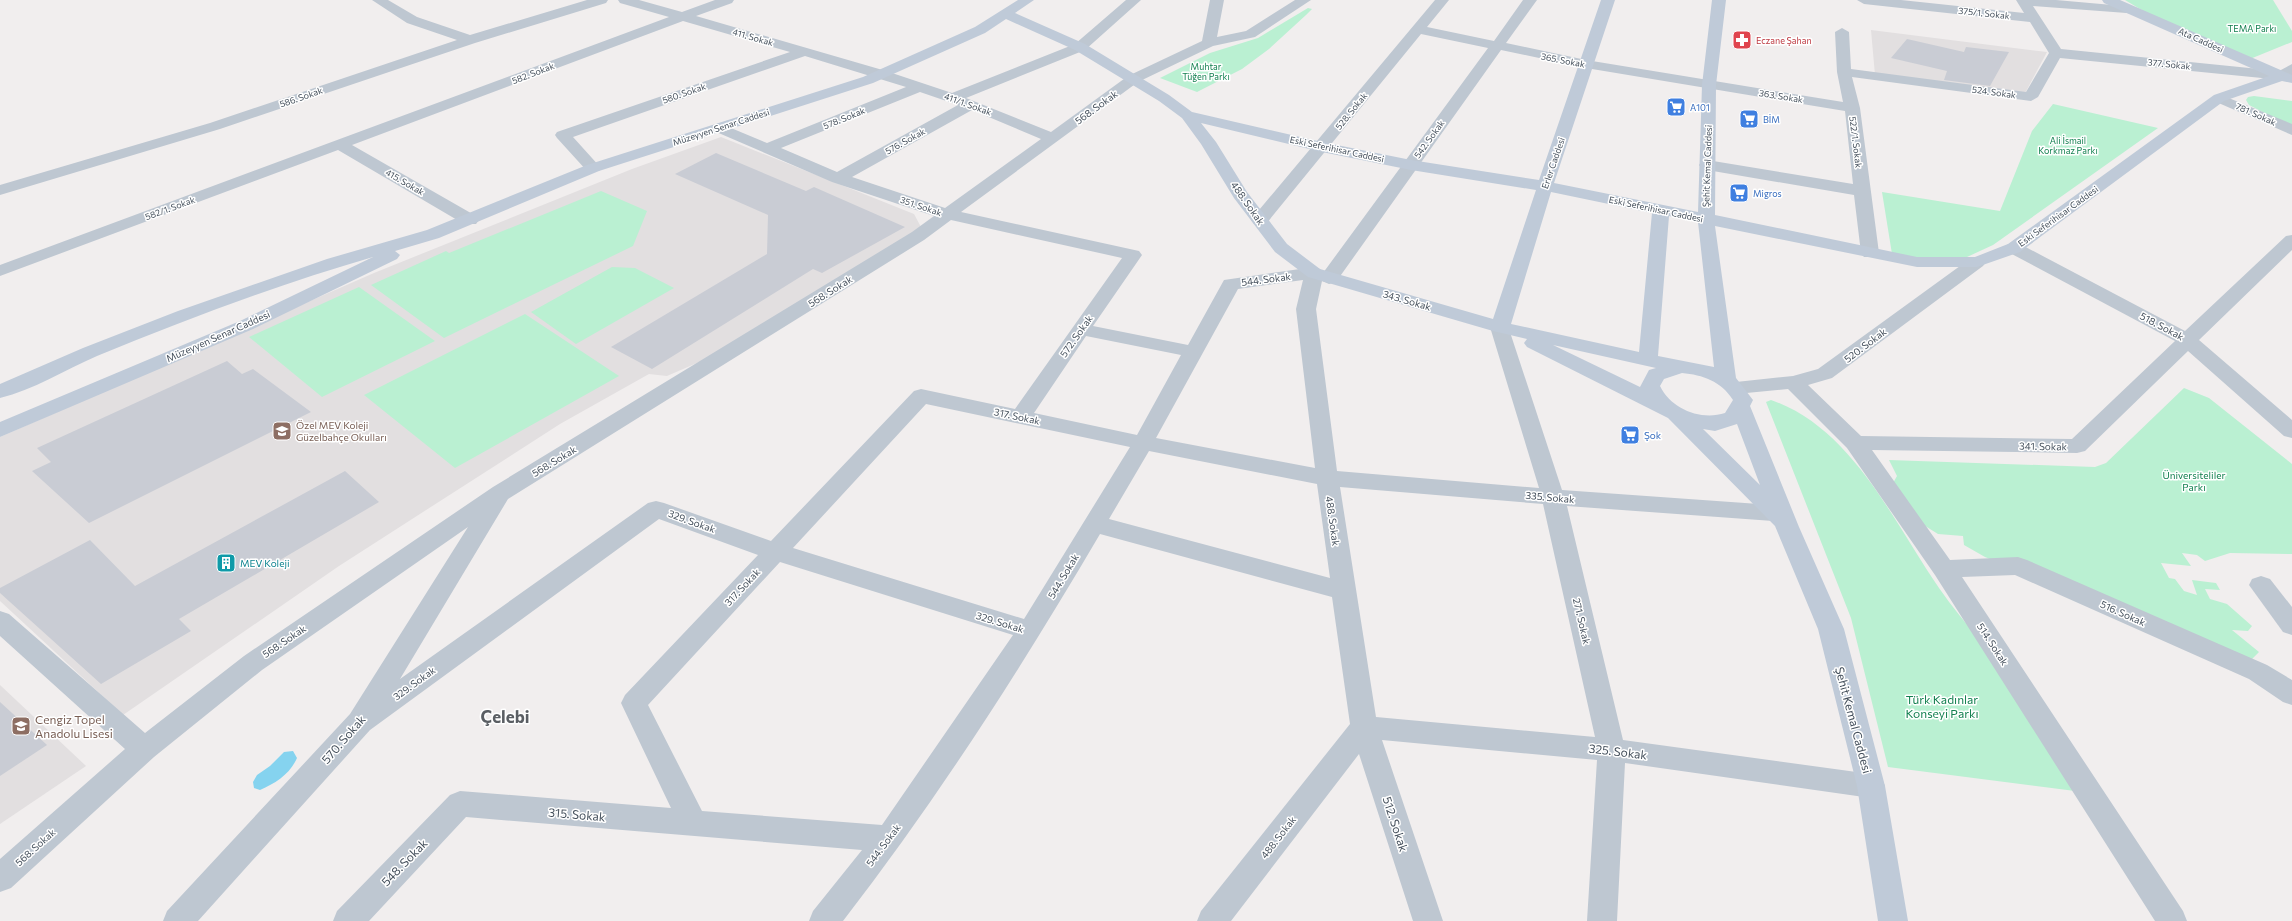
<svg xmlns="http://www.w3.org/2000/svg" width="2292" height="921" font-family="Commissioner,sans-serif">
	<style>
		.education { fill: #e2dfe0 }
		.green { fill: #baf0d2 }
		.water { fill: #85d3ef }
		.building { fill: #c9ccd4 }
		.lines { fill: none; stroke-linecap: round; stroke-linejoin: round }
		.street { fill: #bec7d1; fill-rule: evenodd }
		.secondary { fill: #bfcad8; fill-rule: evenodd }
		.labels { text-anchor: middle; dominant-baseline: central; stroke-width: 3; stroke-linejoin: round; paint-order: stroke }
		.far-street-label { font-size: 9px; fill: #45505c; stroke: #fff }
		.far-park-label { font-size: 9px; fill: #138050; stroke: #fff }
		.far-health-label { font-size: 9px; fill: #be3a42; stroke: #fff; text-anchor: start }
		.far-shop-label { font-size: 9px; fill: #366cbe; stroke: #fff; text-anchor: start }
		.street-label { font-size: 10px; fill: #45505c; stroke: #fff }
		.education-label { font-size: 10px; fill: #785e54; stroke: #fff; text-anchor: start }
		.shop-label { font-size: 10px; fill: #366cbe; stroke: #fff; text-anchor: start }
		.park-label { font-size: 10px; fill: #138050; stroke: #fff }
		.culture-label { font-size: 10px; fill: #0d838f; stroke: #fff; text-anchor: start }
		.near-park-label { font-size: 12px; fill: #138050; stroke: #fff }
		.near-education-label { font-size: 12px; fill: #785e54; stroke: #fff; text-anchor: start }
		.near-street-label { font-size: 12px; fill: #45505c; stroke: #fff }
		.near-district-label { font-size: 17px; font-weight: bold; fill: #5a5e63; stroke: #fff }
	</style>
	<rect width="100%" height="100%" fill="#f1eeee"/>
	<g class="education">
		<polygon points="1871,30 2047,52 2024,95 1875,75"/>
		<polygon points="721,137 914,214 922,229 713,356 667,376 649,374 560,424 339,566 123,715 0,601 0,437 374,273 632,169"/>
		<polygon points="0,685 86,766 0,824"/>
	</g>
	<g class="green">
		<polygon points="2125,0 2273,0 2292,31 2292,42 2250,59 2145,12"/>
		<polygon points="1308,8 1312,9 1306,15 1269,49 1242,69 1197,92 1160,78 1210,53 1258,38"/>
		<polygon points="2254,96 2292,101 2292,127 2249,105 2246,100 2248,97"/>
		<polygon points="2053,104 2158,128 1993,245 1967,257 1917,259 1892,254 1882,192 2000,211 2032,131"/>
		<polygon points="601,191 647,211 633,246 444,338 371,285 446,251 449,253"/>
		<polygon points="612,267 635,268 674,288 576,344 531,312"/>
		<polygon points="359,287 435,341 322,397 249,337"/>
		<polygon points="525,314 619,376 455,468 364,395"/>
		<polygon points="2184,388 2209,398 2292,464 2292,554 2230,553 2205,561 2197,555 2182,553 2191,566 2161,563 2169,578 2175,579 2184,591 2197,595 2192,580 2216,583 2220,590 2205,589 2210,599 2227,604 2252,626 2248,631 2232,630 2259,652 2246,665 1985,557 1964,545 1963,536 1938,534 1922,524 1893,483 1897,476 1889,460 2095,467 2106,463"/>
		<path d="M1771,400C1852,428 1893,521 1939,588C1952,607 1967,624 1981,642C1993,658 2002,675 2012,691C2033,724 2054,757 2075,791L1888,767L1851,618L1766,402Z"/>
	</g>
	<path class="water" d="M293,751L297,758C290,774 276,783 260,790L254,788L253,782L257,775L270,766L284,752Z"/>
	<g class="building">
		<polygon points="1907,39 1964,52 1966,47 2009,52 1990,86 1944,80 1947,71 1891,58"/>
		<polygon points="716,153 806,191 814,187 905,227 822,273 813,269 652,369 611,347 767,254 768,215 675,174"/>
		<polygon points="227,361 242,374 253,369 311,412 89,523 32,471 51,462 37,448"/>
		<polygon points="345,471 379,502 179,619 191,631 101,684 0,593 0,588 90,540 135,586"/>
		<polygon points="0,702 47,745 0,776"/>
	</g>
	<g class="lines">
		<g class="street">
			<polygon points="372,0 388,0 417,17 470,35 587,0 608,0 606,3 475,43 220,129 0,195 0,185 210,123 457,40 407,23"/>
			<path d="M618,0H639L682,12L715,0H734L732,3L696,16L886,71L952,93L1075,44L1126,0H1141L1085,50L966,98L1051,132L1128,76L1202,41L1210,0H1224L1217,37L1246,31L1295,0H1311L1255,37L1213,46L1138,82L961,212L1139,251L1142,255L1093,326L1188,345L1224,280L1314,267L1320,269L1323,273L1488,48L1421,34L1266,224H1254L1251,220L1254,216L1435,0H1449L1427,27L1494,41L1523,0H1537L1506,43L1586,60L1843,102L1837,72L1835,32L1842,28L1849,32L1851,69L2026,92L2049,53L2030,22L1864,4L1857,0H1901L2024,13L2016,0H2056L2135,7L2142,11L2140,14L2033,6L2061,49L2279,71L2292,64V75L2282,80L2060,58L2038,97L2031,101L1852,77L1860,108L1879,253L1876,257H1864L1861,253L1854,195L1707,170L1701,168L1699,165L1701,162L1707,160L1853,184L1845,111L1586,68L1501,50L1336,282L1329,284L1322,281L1316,309L1337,471L1539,488L1490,327L1493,323L1500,321L1507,323L1562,490L1773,505L1781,507L1785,513L1781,519L1773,521L1567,506L1623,740L1871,774L1881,777L1885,786L1881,795L1871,798L1625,763L1617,921H1587L1597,760L1382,740L1443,921H1413L1359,754L1231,921H1197L1201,911L1350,724L1332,597L1100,534C1022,667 938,798 843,921H809L813,911L862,850L466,817L369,921H333L337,911L450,795L460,791L671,808L621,703L625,695L758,555L659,519L370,730L198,921H163L167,911L350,714L468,527L262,670L154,757L11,888L0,892V859L125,749L0,636V611L9,614L145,733L244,656L493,487L912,232L934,216L832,182L714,131L711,128L714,125L719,123L767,143L906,87L805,56L573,137L601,168L599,171H587L557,138L555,135L557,132L790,52L683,21L352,145L476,216L479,220L476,224H464L338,150L0,276V265L669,17L620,3ZM920,92L958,105L837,172L781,148ZM972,110L1041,139L945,208L852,177ZM951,220L1122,258L1015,409L921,389L914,391L771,541L664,503L656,501L648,503L400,679L508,499L924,240ZM1303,280L1296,309L1315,468L1156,438L1238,289ZM1086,336L1181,355L1137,435L1034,413ZM926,404L1130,447L1024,619L793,548ZM1149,451L1317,484L1330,578L1109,519ZM1340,487L1543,504L1595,737L1376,717ZM780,562L1013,635L882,825L702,811L648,705Z"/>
			<polygon points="2219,94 2292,124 2292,135 2214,101 2212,98"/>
			<polygon points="2292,235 2292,250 2199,340 2292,420 2292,438 2284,436 2188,351 2085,451 2077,453 1872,450 1950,560 2018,557 2027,560 2267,665 2292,680 2292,705 2283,702 2249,679 2015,575 1962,577 2183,911 2187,921 2155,921 1935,575 1847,448 1788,389 1736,394 1729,393 1726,388 1729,383 1736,382 1793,376 1818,369 1971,258 1983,258 1986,262 1983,266 1832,378 1808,385 1861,436 2072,439 2175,341 2008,252 2005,248 2008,244 2020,244 2185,331 2286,236"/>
			<polygon points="2261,576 2270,579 2292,607 2292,635 2283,632 2249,585 2252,579"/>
		</g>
		<path class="secondary" d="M1018,0H1034L1015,13L1085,44L1169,95L1192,112L1322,142L1411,160L1539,180L1601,0H1615L1554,183L1698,212L1702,85L1712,0H1726L1716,85L1715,215L1917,257H1975L2008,244L2214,95L2269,76L2104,3L2102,0H2120L2292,75V83L2282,81L2224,101L2020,252L1977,267H1917L1715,226L1736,378L1753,400L1750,406L1799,527L1844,629L1885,786L1908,921H1878L1857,786L1818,629L1775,526L1668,418L1527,347L1524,343L1527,339L1493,331L1308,277L1275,252L1234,198L1201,144L1182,118L1159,101L1075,50L1006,19L985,33L873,83L599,171L439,238L395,251L400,255L397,259L253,329L0,437V422L240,321L373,257C280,284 187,319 97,356C65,370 33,390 0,398V384L83,348L178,311L327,259L427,230L587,165L863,77L975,27ZM1201,123L1322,152L1411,170L1536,190L1493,319L1320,269L1287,244L1247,192L1216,142ZM1551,192L1652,213L1639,352L1511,324ZM1669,216L1698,222L1714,367L1658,356ZM1553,345L1656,368L1649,370L1640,387ZM1682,373C1703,375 1721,381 1733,400L1725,413C1701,421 1671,409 1660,386L1664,379ZM1737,424L1760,485L1703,429L1715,431Z"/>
	</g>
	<defs>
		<g id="pharmacy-square" transform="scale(1)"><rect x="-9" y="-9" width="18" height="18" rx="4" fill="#e0444e" stroke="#fff"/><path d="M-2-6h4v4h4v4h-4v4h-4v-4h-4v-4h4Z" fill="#fff"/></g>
		<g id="supermarket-square" transform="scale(1)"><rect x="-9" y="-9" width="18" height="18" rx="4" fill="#3f7fe0" stroke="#fff"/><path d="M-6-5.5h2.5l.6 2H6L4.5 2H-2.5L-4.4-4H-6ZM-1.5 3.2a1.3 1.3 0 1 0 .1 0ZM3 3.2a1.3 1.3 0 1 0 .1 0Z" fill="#fff"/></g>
		<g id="school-square" transform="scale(1)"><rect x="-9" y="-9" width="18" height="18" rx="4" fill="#8d6e63" stroke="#fff"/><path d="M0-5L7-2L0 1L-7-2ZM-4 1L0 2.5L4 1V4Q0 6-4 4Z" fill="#fff"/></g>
		<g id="building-square" transform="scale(1)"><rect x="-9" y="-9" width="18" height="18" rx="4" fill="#0f9aa8" stroke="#fff"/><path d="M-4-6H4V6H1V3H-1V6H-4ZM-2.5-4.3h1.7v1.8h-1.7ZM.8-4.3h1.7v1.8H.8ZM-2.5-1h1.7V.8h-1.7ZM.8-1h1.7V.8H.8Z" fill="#fff"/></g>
	</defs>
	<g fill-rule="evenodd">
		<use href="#pharmacy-square" x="1742" y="40"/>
		<use href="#supermarket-square" x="1676" y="107"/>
		<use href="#supermarket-square" x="1749" y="119"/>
		<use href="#supermarket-square" x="1739" y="193"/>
		<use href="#school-square" x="282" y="431"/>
		<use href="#supermarket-square" x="1630" y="435"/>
		<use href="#building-square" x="226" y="563"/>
		<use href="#school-square" x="21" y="726"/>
	</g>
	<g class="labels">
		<g class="far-street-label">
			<text transform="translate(1984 13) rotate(6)">375/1. Sokak</text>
			<text transform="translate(753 37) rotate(16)">411. Sokak</text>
			<text transform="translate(2201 40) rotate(24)">Ata Caddesi</text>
			<text transform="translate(1563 60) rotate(11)">365. Sokak</text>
			<text transform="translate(2169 64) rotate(6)">377. Sokak</text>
			<text transform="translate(533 73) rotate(-21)">582. Sokak</text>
			<text transform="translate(1994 92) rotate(8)">524. Sokak</text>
			<text transform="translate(684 93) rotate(-19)">580. Sokak</text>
			<text transform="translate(1781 96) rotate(9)">363. Sokak</text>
			<text transform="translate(301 97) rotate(-19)">586. Sokak</text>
			<text transform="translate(968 104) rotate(20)">411/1. Sokak</text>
			<text transform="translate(1351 111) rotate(-51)">528. Sokak</text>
			<text transform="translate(2256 114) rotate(24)">781. Sokak</text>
			<text transform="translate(844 118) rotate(-22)">578. Sokak</text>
			<text transform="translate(721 127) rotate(-18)">Müzeyyen Senar Caddesi</text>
			<text transform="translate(1429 139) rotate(-54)">542. Sokak</text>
			<text transform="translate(905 141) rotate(-29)">576. Sokak</text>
			<text transform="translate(1856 142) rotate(83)">522/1. Sokak</text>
			<text transform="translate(1337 149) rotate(12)">Eski Seferihisar Caddesi</text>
			<text transform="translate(1553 163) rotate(-71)">Erler Caddesi</text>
			<text transform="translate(1707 166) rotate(-88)">Şehit Kemal Caddesi</text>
			<text transform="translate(405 182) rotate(30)">415. Sokak</text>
			<text transform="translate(921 206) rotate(19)">351. Sokak</text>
			<text transform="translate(170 208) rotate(-20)">582/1. Sokak</text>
			<text transform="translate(1656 209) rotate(12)">Eski Seferihisar Caddesi</text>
			<text transform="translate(2058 216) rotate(-36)">Eski Seferihisar Caddesi</text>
		</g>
		<g class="far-park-label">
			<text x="2252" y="28">TEMA Parkı</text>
			<text x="1206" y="66">Muhtar<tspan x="1206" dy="10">Tüğen Parkı</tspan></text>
			<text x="2068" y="140">Ali İsmail<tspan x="2068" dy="10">Korkmaz Parkı</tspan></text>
		</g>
		<g class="far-health-label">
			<text x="1756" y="40">Eczane Şahan</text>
		</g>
		<g class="far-shop-label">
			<text x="1690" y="107">A101</text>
			<text x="1763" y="119">BİM</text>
			<text x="1753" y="193">Migros</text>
		</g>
		<g class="street-label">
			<text transform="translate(1096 107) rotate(-36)">568. Sokak</text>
			<text transform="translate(1248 203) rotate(55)">488. Sokak</text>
			<text transform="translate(1266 279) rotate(-7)">544. Sokak</text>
			<text transform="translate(830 291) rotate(-32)">568. Sokak</text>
			<text transform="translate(1407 300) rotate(16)">343. Sokak</text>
			<text transform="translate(2162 326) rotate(28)">518. Sokak</text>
			<text transform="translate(218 336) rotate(-24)">Müzeyyen Senar Caddesi</text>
			<text transform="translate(1076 336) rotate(-55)">572. Sokak</text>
			<text transform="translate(1865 345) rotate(-37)">520. Sokak</text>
			<text transform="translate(1017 416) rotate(12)">317. Sokak</text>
			<text transform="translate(2043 446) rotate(1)">341. Sokak</text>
			<text transform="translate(554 461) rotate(-31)">568. Sokak</text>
			<text transform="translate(1550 497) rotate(5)">335. Sokak</text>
			<text transform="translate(692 521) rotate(20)">329. Sokak</text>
			<text transform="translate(1333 521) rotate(82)">488. Sokak</text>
			<text transform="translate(1063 576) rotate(-59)">544. Sokak</text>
			<text transform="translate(742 587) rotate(-47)">317. Sokak</text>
			<text transform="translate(2123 613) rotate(24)">516. Sokak</text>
			<text transform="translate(1582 621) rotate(77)">271. Sokak</text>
			<text transform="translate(1000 622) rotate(17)">329. Sokak</text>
			<text transform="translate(284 641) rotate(-34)">568. Sokak</text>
			<text transform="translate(1993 644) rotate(57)">514. Sokak</text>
			<text transform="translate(414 683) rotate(-36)">329. Sokak</text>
			<text transform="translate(1278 837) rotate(-52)">488. Sokak</text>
			<text transform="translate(883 845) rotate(-53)">544. Sokak</text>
			<text transform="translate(35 847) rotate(-42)">568. Sokak</text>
		</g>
		<g class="education-label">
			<text x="296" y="425">Özel MEV Koleji<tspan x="296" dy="12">Güzelbahçe Okulları</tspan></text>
		</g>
		<g class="shop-label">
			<text x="1644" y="435">Şok</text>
		</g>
		<g class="park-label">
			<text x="2194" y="475">Üniversiteliler<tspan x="2194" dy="12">Parkı</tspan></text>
		</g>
		<g class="culture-label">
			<text x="240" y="563">MEV Koleji</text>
		</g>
		<g class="near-park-label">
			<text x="1942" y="699">Türk Kadınlar<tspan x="1942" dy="14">Konseyi Parkı</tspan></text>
		</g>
		<g class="near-education-label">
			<text x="35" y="719">Cengiz Topel<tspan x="35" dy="14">Anadolu Lisesi</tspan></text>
		</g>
		<g class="near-street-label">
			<text transform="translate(1854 720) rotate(75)">Şehit Kemal Caddesi</text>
			<text transform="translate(343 739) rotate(-49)">570. Sokak</text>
			<text transform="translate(1618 751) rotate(7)">325. Sokak</text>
			<text transform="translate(577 814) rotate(5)">315. Sokak</text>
			<text transform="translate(1396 824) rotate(72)">512. Sokak</text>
			<text transform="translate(404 862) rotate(-46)">548. Sokak</text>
		</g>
		<g class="near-district-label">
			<text x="505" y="716">Çelebi</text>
		</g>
	</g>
</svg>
